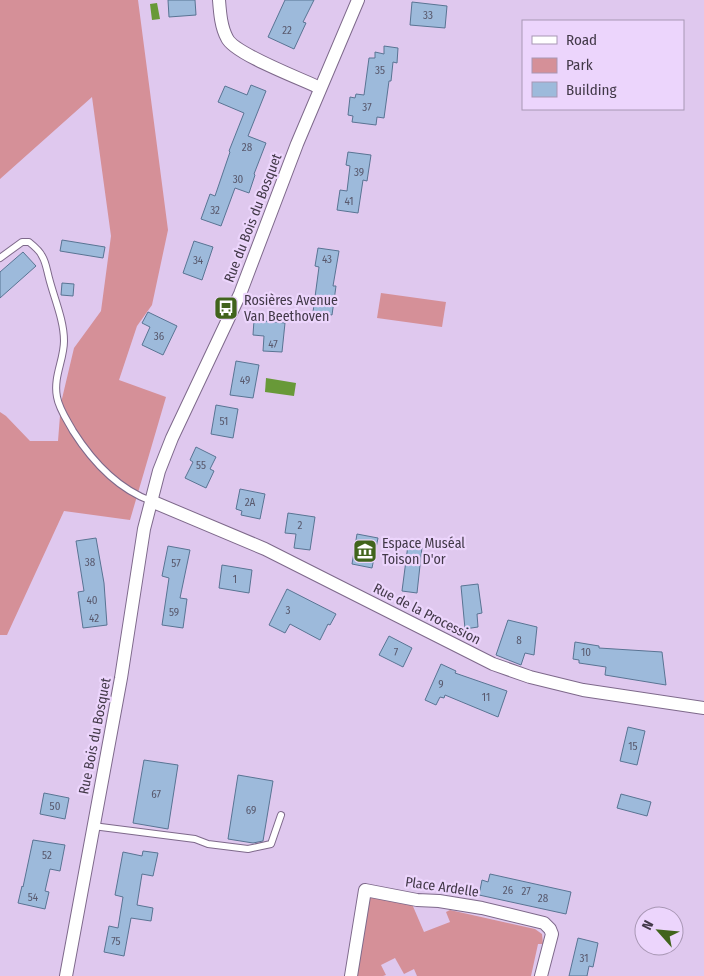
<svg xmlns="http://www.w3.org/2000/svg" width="704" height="976" font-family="'Fira Sans Condensed',sans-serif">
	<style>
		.green { fill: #d59098 }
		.water { fill: #689938 }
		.building { fill: #9dbadb; stroke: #597493 }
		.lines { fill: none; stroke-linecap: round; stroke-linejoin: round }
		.lane-casing { stroke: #7e698b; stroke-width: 8 }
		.street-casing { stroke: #7e698b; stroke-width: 14 }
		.lane { stroke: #fff; stroke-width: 6 }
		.street { stroke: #fff; stroke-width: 12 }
		.labels { text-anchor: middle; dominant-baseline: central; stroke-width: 4.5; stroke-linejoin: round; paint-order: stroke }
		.number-label { font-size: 11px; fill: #59596d }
		.street-label { font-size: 14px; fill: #423948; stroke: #ecd5fc }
		.poi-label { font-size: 14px; fill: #423948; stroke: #ecd5fc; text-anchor: start }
	</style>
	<rect width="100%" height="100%" fill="#dfc8ee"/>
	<g class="green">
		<polygon points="0,0 138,0 168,230 152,305 137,326 119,380 166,397 130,520 64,511 7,635 0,635 0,412 6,416 30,441 58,441 61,403 74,348 101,311 111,236 92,97 0,179"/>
		<polygon points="381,293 446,302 442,327 377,318"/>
		<polygon points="368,895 412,904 424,932 450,922 446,912 450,910 535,929 542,934 543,944 538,944 531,976 417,976 414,969 404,974 395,958 381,965 386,975 383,976 355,976"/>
	</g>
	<g class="water">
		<polygon points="157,3 160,19 152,20 150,4"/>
		<polygon points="266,378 296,383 294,396 265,392"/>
	</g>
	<g class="building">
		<polygon points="168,0 195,0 196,15 169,17"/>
		<polygon points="285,0 314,0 303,22 306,23 294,49 268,37"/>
		<polygon points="412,2 447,6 445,28 410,25"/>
		<polygon points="384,46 398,48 397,63 393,62 391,81 389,81 384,118 377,117 376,125 352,122 353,116 348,115 350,97 355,98 356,94 364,95 369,58 375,58 375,52 384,54"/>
		<polygon points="251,85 266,91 248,136 266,143 254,174 255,175 249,193 235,188 221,226 201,219 210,194 215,196 230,152 229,151 244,113 218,102 225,86 247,95"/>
		<polygon points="348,152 371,155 367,181 363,180 358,213 337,210 340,190 347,191 350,166 346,165"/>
		<polygon points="62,240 105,247 103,258 60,251"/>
		<polygon points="194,241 213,247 202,280 183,273"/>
		<polygon points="318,248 339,251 333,286 336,286 332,315 313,312 319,267 315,266"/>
		<polygon points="23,252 36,266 0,298 0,272"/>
		<polygon points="62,283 74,284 73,296 61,295"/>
		<polygon points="148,312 177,326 163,355 142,345 150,327 142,323"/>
		<polygon points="254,320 285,323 282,352 263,351 264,336 253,335"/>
		<polygon points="236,361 259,365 253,398 230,395"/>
		<polygon points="216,405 238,409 233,438 211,434"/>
		<polygon points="196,447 216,457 210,469 214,471 206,488 185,478 193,462 190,460"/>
		<polygon points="240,489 265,494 260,519 241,515 242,511 236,509"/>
		<polygon points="288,513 315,517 310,550 294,548 296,534 285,533"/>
		<polygon points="357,534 378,538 372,568 352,564"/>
		<polygon points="96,538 104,583 107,625 83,628 78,592 84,591 76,541"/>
		<polygon points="408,545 422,547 417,593 402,591"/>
		<polygon points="168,546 190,550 180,598 187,599 183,628 162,625 169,578 162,576"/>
		<polygon points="222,565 252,570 249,593 219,588"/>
		<polygon points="478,584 482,613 477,614 478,627 465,629 461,586"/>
		<polygon points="287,589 336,614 330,625 328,624 320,640 290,624 285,633 269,625"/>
		<polygon points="508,620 537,627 534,655 525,653 521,665 496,655"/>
		<polygon points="389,636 412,648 403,667 379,655"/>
		<polygon points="575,642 599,646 599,648 662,652 666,685 605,675 606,667 579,663 579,660 573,659"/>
		<polygon points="441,664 456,671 455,673 507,691 498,717 445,695 444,698 440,697 436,705 425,700"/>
		<polygon points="628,727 645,731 637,765 620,761"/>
		<polygon points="144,760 178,765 168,829 133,823"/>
		<polygon points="238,775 273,781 263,841 253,843 228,839"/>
		<polygon points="44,793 69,798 65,819 40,814"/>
		<polygon points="621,794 651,802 647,816 617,808"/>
		<polygon points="33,840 65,845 60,871 50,869 45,891 49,892 45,909 18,903 22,886 23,887"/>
		<polygon points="143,851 158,853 153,876 142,874 137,905 153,908 151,921 131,918 124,956 104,952 109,926 118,928 123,897 115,895 123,852 142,856"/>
		<polygon points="490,874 571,892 566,914 479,895 482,880 488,882"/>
		<polygon points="578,938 598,943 593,967 589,966 587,976 569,976"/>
	</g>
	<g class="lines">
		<g class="lane-casing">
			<g id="lane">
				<path d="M0,258L22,242H29C34,246 40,251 42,256C46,262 47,271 49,278C54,298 64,320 64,341C64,360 53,377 57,397C59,409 67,420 73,431C92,461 116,488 151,501"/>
				<polyline points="93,826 195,839 208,844 248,849 271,844 281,815"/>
			</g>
		</g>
		<g class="street-casing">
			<g id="street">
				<path d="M219,0C220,13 221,27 227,38C234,54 302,79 320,88"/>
				<polyline points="151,501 265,549 493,664 530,677 583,690 704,708"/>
				<polyline points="66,976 121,678 144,529 159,471 172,438 240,294 297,144 358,0"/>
				<polyline points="351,976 365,890 417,900 439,901 482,908 544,923 550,929 552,934 541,976"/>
			</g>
		</g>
		<use href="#lane" class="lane"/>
		<use href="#street" class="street"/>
	</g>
	<defs>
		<g id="bus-square" transform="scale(1.25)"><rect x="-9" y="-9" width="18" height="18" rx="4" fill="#41641c" stroke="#ecd5fc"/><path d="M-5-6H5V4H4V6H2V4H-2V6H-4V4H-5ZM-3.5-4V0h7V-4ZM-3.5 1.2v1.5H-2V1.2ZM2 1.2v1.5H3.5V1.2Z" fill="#fff"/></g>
		<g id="museum-square" transform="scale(1.25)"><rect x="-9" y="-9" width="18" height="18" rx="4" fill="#41641c" stroke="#ecd5fc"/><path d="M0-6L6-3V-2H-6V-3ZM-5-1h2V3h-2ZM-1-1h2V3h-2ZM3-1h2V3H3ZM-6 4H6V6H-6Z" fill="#fff"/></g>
	</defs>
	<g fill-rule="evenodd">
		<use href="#bus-square" x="226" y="308"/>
		<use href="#museum-square" x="365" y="551"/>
	</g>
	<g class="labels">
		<g class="number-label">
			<text x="428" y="15">33</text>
			<text x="287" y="30">22</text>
			<text x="380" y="70">35</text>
			<text x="367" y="107">37</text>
			<text x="247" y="147">28</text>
			<text x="359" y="172">39</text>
			<text x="238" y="179">30</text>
			<text x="349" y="201">41</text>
			<text x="215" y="210">32</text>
			<text x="327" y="259">43</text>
			<text x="198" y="260">34</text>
			<text x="159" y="336">36</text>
			<text x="273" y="344">47</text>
			<text x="245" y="380">49</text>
			<text x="224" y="421">51</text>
			<text x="201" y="465">55</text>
			<text x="250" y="502">2A</text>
			<text x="300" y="525">2</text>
			<text x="90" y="562">38</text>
			<text x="176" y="563">57</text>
			<text x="235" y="579">1</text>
			<text x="92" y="600">40</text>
			<text x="288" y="610">3</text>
			<text x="174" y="612">59</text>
			<text x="94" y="618">42</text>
			<text x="519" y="640">8</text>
			<text x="396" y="652">7</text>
			<text x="586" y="652">10</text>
			<text x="441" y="684">9</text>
			<text x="486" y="697">11</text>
			<text x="633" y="746">15</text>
			<text x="156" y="794">67</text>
			<text x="55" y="806">50</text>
			<text x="251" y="810">69</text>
			<text x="47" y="855">52</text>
			<text x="508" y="890">26</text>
			<text x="526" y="891">27</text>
			<text x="33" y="897">54</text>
			<text x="543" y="898">28</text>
			<text x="116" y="941">75</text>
			<text x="584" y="958">31</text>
		</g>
		<g class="street-label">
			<text transform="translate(253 218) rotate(-69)">Rue du Bois du Bosquet</text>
			<text transform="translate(427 614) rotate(27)">Rue de la Procession</text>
			<text transform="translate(95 736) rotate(-79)">Rue Bois du Bosquet</text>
			<text transform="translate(442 887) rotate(8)">Place Ardelle</text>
		</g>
		<g class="poi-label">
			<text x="244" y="300">Rosières Avenue<tspan x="244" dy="16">Van Beethoven</tspan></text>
			<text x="382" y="543">Espace Muséal<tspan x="382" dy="16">Toison D'or</tspan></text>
		</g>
	</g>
	<rect x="522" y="20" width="162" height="90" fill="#ecd5fc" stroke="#a897b4"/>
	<rect x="532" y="36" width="25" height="8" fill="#ffffff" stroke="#a897b4"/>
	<text x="566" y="45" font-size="15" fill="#423948">Road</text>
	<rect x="532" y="58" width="25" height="15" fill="#d59098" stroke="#a897b4"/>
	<text x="566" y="70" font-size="15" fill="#423948">Park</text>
	<rect x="532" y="82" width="25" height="15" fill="#9dbadb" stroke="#a897b4"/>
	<text x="566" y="95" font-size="15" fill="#423948">Building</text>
	<g transform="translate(659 931) rotate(297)"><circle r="24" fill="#ecd5fc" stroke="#a897b4"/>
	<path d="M0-4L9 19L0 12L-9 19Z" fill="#41641c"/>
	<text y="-8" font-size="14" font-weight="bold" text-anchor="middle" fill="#423948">N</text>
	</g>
</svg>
